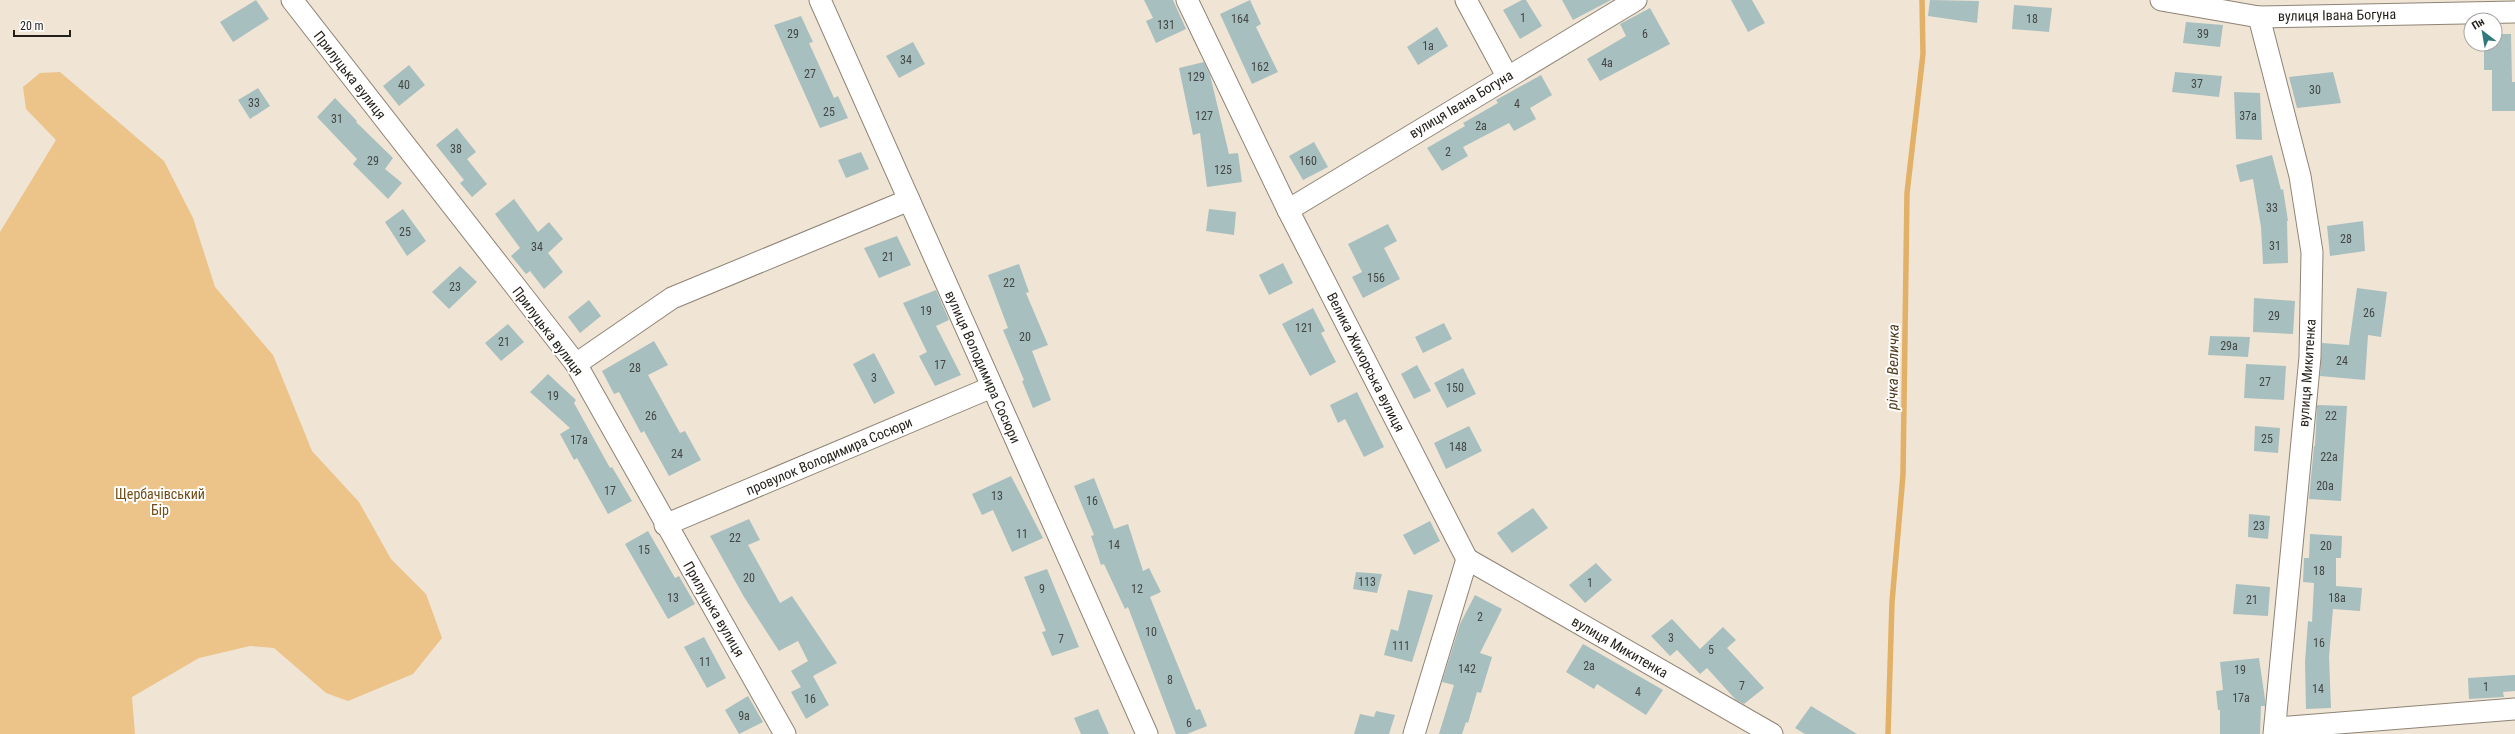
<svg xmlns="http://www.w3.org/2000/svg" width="2515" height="734" font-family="'Roboto Condensed',sans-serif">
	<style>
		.green { fill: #ecc389 }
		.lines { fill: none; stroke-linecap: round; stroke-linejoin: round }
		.stream { stroke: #e2b066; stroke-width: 5.5 }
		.building { fill: #a8bfc0 }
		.street-casing { stroke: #8e8375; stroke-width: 23 }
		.street { stroke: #fff; stroke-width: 21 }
		.labels { text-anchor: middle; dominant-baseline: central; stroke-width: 4; stroke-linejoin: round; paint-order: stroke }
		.number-label { font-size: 12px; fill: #444743 }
		.street-label { font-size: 14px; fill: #231f19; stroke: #fff }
		.park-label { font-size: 14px; fill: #6f4d16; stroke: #fff }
		.water-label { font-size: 15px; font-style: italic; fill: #4e3919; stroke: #fff }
	</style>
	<rect width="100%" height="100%" fill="#f0e4d4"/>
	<polygon class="green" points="60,72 164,161 193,218 215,287 273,355 312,451 359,502 391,559 426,594 442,638 413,674 348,701 326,693 274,648 250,646 199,658 132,697 135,734 0,734 0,232 56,140 26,109 23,87 40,73"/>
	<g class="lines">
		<polyline class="stream" points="1888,734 1892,602 1903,475 1907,193 1923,54 1922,0"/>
	</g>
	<g class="building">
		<polygon points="256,0 269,19 233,42 220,22"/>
		<polygon points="1144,0 1173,0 1186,29 1156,43 1146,21 1153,18"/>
		<polygon points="1250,0 1261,24 1256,27 1278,72 1252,84 1220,14"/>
		<polygon points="1522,0 1526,0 1542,26 1520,39 1503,10"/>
		<polygon points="1562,0 1611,0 1573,20"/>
		<polygon points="1731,0 1752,0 1765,23 1748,32"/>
		<polygon points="1930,0 1979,1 1977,23 1928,16"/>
		<polygon points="2014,5 2052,8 2049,32 2012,29"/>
		<polygon points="1650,8 1670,44 1600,81 1587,59 1626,36 1620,24"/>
		<polygon points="801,16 813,42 809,43 834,98 838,96 848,118 820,128 774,25"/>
		<polygon points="2186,22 2223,25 2220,47 2183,43"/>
		<polygon points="1437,27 1448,46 1418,65 1407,47"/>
		<polygon points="2495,34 2511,34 2512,82 2515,82 2515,111 2492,111 2492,70 2484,70 2484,44 2495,44"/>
		<polygon points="913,42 925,64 899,78 886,56"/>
		<polygon points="1204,62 1210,75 1229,154 1238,153 1242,182 1207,187 1200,133 1193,135 1179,68"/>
		<polygon points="409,65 425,85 399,106 383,86"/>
		<polygon points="2175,72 2222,76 2219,97 2172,92"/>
		<polygon points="2333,72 2341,103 2297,108 2289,77"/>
		<polygon points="1541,75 1552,95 1530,108 1536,119 1514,131 1509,123 1463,147 1468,156 1442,171 1427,148 1465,126 1463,123 1498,103 1496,100"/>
		<polygon points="258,88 270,106 250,119 238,100"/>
		<polygon points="2234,92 2260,93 2262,140 2236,139"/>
		<polygon points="335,98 357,121 356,122 393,158 385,169 402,183 388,199 353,164 357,159 317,117"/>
		<polygon points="457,128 476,152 467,159 487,184 472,197 460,183 464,180 436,145"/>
		<polygon points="1314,142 1328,167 1303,180 1289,156"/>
		<polygon points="861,152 869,169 846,178 838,160"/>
		<polygon points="2272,155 2281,190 2283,189 2288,221 2287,221 2288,263 2263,264 2261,227 2253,179 2240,182 2236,165"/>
		<polygon points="514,199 538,232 549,222 563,239 548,253 563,272 544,289 530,271 526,274 511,256 520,248 495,214"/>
		<polygon points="403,209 426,241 407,256 385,222"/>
		<polygon points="1209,209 1236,212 1234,235 1206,231"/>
		<polygon points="2363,221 2365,251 2330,256 2327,226"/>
		<polygon points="1388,224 1397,241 1384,248 1400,279 1363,298 1352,277 1362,272 1348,244"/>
		<polygon points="897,236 911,265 879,278 864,248"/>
		<polygon points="1283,263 1293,283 1269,295 1259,275"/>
		<polygon points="1019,264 1029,292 1026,293 1048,345 1032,351 1051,400 1033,408 1022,381 1024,380 1003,330 1008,328 988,275"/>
		<polygon points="460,266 477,282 449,309 432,292"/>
		<polygon points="2357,288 2387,292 2381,337 2368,335 2365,380 2320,376 2322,343 2349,345"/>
		<polygon points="936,290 949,320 936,326 961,375 935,386 919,356 927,352 903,303"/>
		<polygon points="2254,298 2295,301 2293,334 2253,332"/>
		<polygon points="589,300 601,316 580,333 568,317"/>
		<polygon points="1313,308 1325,331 1321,333 1336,362 1310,376 1282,324"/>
		<polygon points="1444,323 1452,339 1423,353 1415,337"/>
		<polygon points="508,324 524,342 501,361 485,343"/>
		<polygon points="2210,336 2250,337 2248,357 2208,355"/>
		<polygon points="654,341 668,365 648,375 680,433 685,431 701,460 669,476 644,431 641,433 619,392 614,394 602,371"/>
		<polygon points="874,353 895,393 874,404 853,364"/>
		<polygon points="2246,364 2286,366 2284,400 2244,398"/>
		<polygon points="1417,365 1431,391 1414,399 1401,374"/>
		<polygon points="1463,368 1476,394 1447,408 1434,383"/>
		<polygon points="548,374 576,400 574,403 610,468 612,467 632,501 608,514 577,458 574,460 560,434 570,428 530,392"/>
		<polygon points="1357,392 1384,447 1364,457 1345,419 1338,423 1330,405"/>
		<polygon points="2317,405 2347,406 2341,501 2309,499 2314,446 2315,446"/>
		<polygon points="1469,426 1482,451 1446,469 1434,443"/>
		<polygon points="2255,426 2280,428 2278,453 2254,451"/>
		<polygon points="1011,476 1043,538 1012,552 993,510 982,515 972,494"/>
		<polygon points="1094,478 1114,529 1128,524 1143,571 1149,568 1161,592 1150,597 1196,710 1200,709 1207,726 1187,734 1176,734 1128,607 1125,609 1104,564 1101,565 1091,536 1094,535 1074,486"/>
		<polygon points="1533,508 1548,528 1512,553 1497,533"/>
		<polygon points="2249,514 2270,516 2268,539 2248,537"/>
		<polygon points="749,519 760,540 748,545 780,603 792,596 837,663 813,676 829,705 806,719 791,692 801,687 791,671 808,661 798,641 779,651 744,597 710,536"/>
		<polygon points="1430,521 1440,541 1414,555 1403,535"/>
		<polygon points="648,531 675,578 679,576 695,604 668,619 625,544"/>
		<polygon points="2310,534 2342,536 2341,558 2336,558 2336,586 2362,588 2360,611 2333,609 2329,657 2331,708 2306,709 2305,662 2308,621 2312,622 2314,583 2303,582 2304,558 2309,558"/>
		<polygon points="1596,563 1612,580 1585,603 1569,585"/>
		<polygon points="1047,569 1079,647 1052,656 1042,632 1046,631 1024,577"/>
		<polygon points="1356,572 1382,574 1377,593 1353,589"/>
		<polygon points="2236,584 2270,587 2268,616 2233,614"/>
		<polygon points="1408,590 1433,595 1412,662 1384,655 1391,629 1398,631"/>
		<polygon points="1475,595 1502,609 1480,653 1492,657 1481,693 1477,692 1468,723 1466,722 1462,734 1439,734 1454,685 1442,682 1460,624"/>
		<polygon points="1672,619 1700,649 1723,627 1736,640 1727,648 1764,688 1744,704 1736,700 1707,668 1700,674 1677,650 1670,656 1651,636"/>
		<polygon points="704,637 726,678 707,688 684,647"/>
		<polygon points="1583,644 1663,690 1646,715 1597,684 1594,689 1566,672"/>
		<polygon points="2259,658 2265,699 2265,706 2261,706 2260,734 2220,734 2220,710 2218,710 2216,691 2223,690 2220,662"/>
		<polygon points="2515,675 2515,691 2503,692 2504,697 2469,699 2468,678"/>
		<polygon points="748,696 763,722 739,734 725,710"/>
		<polygon points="1811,706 1857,734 1805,734 1795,728"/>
		<polygon points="1098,709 1109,734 1081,734 1074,718"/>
		<polygon points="1376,711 1395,715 1389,734 1354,734 1360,714 1374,717"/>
	</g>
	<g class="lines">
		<g class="street-casing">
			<g id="street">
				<polyline points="292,0 576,364 785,734"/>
				<polyline points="820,0 1147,734"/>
				<polyline points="1187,0 1288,210 1467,559 1414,734"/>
				<polyline points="1466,0 1507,76"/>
				<polyline points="2161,0 2259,17 2515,12"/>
				<polyline points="2259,17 2300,176 2312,252 2310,357 2274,734"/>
				<polyline points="1288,210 1636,0"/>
				<polyline points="576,364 672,298 909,200"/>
				<polyline points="665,525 992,387"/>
				<polyline points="1467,559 1772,734"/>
				<polyline points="2276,728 2515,709"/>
			</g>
		</g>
		<use href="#street" class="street"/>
	</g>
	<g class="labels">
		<g class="number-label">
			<text x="1523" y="18">1</text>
			<text x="1240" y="19">164</text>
			<text x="2032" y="19">18</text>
			<text x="1166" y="25">131</text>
			<text x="793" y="34">29</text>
			<text x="1645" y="34">6</text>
			<text x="2203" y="34">39</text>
			<text x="1428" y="46">1а</text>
			<text x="906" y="60">34</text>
			<text x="1607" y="63">4а</text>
			<text x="1260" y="67">162</text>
			<text x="810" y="74">27</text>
			<text x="1196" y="77">129</text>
			<text x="2197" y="84">37</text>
			<text x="404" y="85">40</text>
			<text x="2315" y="90">30</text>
			<text x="254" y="103">33</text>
			<text x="1517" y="104">4</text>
			<text x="829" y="112">25</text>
			<text x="1204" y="116">127</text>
			<text x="2248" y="116">37а</text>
			<text x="337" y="119">31</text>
			<text x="1481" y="126">2а</text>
			<text x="456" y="149">38</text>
			<text x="1448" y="152">2</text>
			<text x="373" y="161">29</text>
			<text x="1308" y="161">160</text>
			<text x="1223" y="170">125</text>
			<text x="2272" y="208">33</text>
			<text x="405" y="232">25</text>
			<text x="2346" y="239">28</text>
			<text x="2275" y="246">31</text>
			<text x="537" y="247">34</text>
			<text x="888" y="257">21</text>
			<text x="1376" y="278">156</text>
			<text x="1009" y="283">22</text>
			<text x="455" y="287">23</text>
			<text x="926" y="311">19</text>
			<text x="2369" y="313">26</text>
			<text x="2274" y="316">29</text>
			<text x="1304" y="328">121</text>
			<text x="1025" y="337">20</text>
			<text x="504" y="342">21</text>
			<text x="2229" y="346">29а</text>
			<text x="2342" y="361">24</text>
			<text x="940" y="365">17</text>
			<text x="635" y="368">28</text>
			<text x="874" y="378">3</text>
			<text x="2265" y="382">27</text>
			<text x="1455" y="388">150</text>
			<text x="553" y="396">19</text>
			<text x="651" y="416">26</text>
			<text x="2331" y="416">22</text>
			<text x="2267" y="439">25</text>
			<text x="579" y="440">17а</text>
			<text x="1458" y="447">148</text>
			<text x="677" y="454">24</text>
			<text x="2329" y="457">22а</text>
			<text x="2325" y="486">20а</text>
			<text x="610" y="491">17</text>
			<text x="997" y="496">13</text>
			<text x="1092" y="501">16</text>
			<text x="2259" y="526">23</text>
			<text x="1022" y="534">11</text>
			<text x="735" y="538">22</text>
			<text x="1114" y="545">14</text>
			<text x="2326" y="546">20</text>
			<text x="644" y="550">15</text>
			<text x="2319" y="571">18</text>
			<text x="749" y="578">20</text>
			<text x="1367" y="582">113</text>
			<text x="1590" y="583">1</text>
			<text x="1042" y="589">9</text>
			<text x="1137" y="589">12</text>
			<text x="673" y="598">13</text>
			<text x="2337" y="598">18а</text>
			<text x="2252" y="600">21</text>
			<text x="1480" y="617">2</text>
			<text x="1151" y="632">10</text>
			<text x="1671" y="638">3</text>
			<text x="1061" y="639">7</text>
			<text x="2319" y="643">16</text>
			<text x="1401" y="646">111</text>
			<text x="1711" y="650">5</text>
			<text x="705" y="662">11</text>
			<text x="1589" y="666">2а</text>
			<text x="1467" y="669">142</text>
			<text x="2240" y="670">19</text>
			<text x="1170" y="680">8</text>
			<text x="1742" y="686">7</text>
			<text x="2486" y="687">1</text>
			<text x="2318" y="689">14</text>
			<text x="1638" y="692">4</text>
			<text x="2241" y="698">17а</text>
			<text x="810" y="699">16</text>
			<text x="744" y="716">9а</text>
			<text x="1189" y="723">6</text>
		</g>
		<g class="street-label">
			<text transform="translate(2337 15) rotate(-1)">вулиця Івана Богуна</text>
			<text transform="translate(350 75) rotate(52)">Прилуцька вулиця</text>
			<text transform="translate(1461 104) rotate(-31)">вулиця Івана Богуна</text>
			<text transform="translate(548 331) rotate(53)">Прилуцька вулиця</text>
			<text transform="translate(1366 362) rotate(63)">Велика Жихорська вулиця</text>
			<text transform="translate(983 367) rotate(66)">вулиця Володимира Сосюри</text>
			<text transform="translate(2307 373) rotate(-86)">вулиця Микитенка</text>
			<text transform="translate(829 456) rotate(-23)">провулок Володимира Сосюри</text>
			<text transform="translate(714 609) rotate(60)">Прилуцька вулиця</text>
			<text transform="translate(1620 647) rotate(30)">вулиця Микитенка</text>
		</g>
		<g class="park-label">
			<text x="160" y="494">Щербачівський<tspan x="160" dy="16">Бір</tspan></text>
		</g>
		<g class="water-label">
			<text transform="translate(1893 367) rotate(-89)">річка Величка</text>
		</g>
	</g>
	<g transform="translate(2483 32) rotate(329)"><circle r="19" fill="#ffffff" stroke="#a7a5a3"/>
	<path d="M0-3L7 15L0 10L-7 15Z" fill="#30797e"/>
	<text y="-6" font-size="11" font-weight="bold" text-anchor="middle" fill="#231f19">Пн</text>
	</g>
	<path d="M14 30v6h56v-6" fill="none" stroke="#231f19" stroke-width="2"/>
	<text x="20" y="30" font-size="12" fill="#231f19" stroke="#ffffff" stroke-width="3" paint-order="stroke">20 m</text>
</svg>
